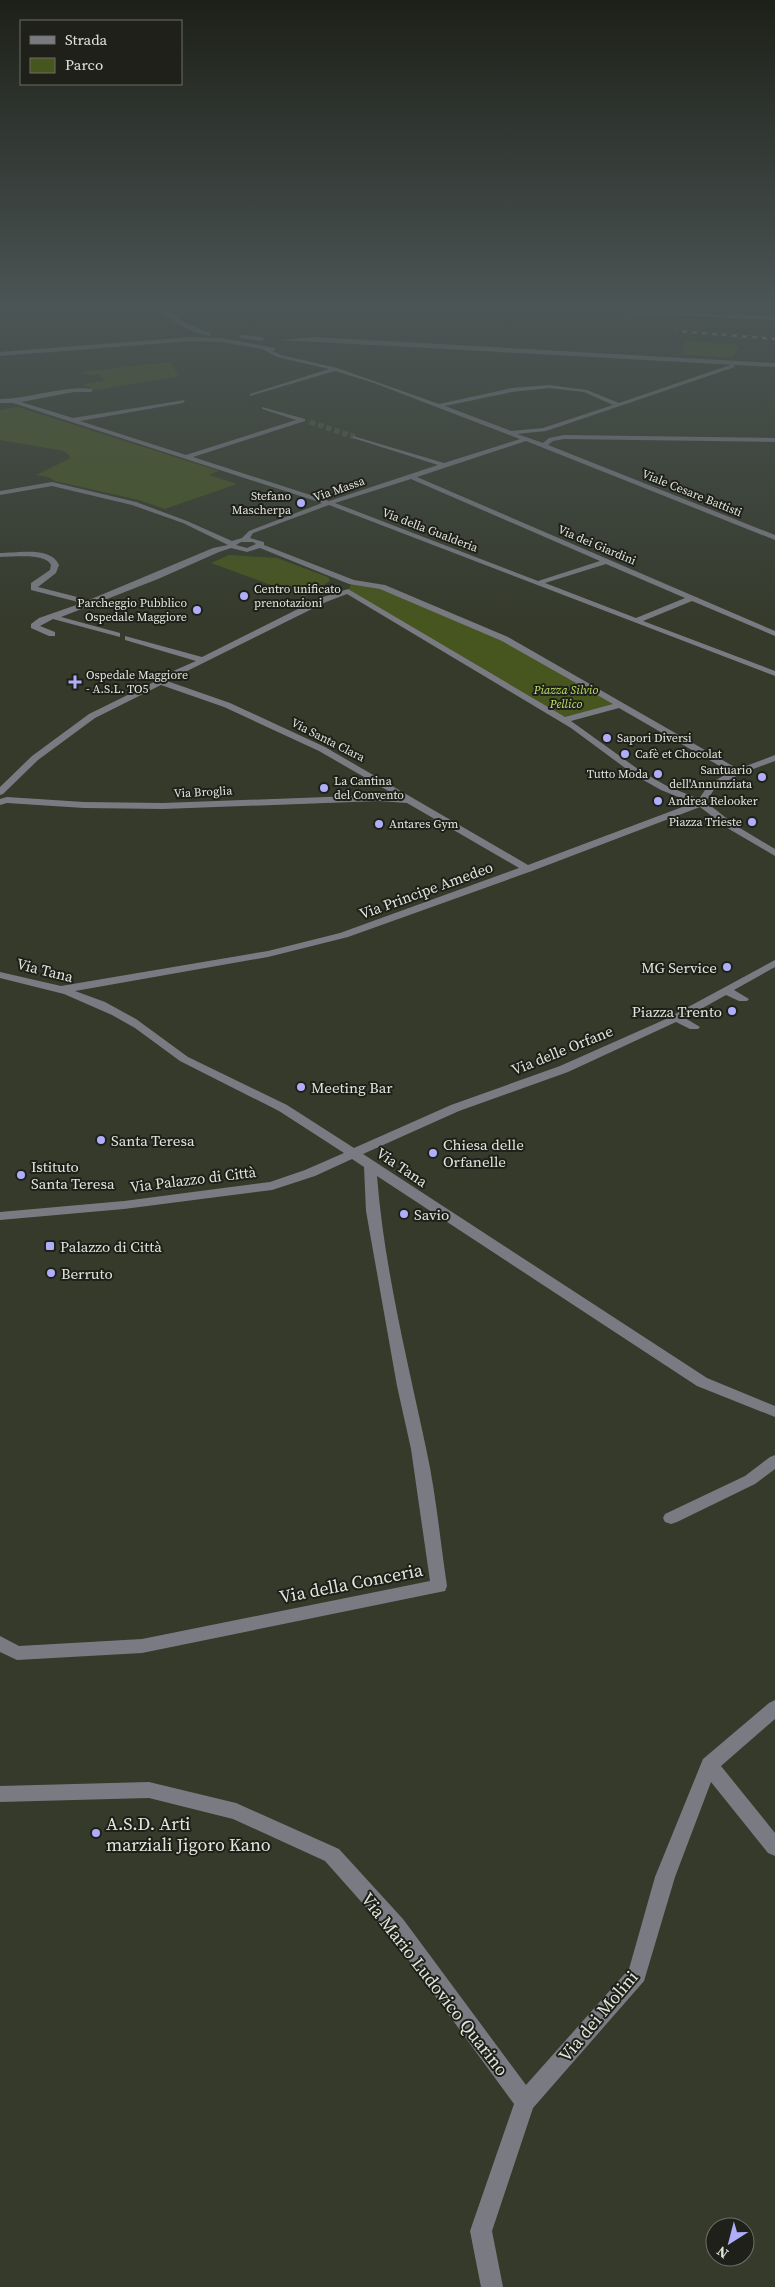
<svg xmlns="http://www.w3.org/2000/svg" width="775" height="2287" font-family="'Source Serif 4',serif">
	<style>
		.green { fill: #47551f }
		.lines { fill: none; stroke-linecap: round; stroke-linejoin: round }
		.minor-tunnel { stroke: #4f5445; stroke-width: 5.5; stroke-dasharray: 5.5 3; stroke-linecap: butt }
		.minor { fill: #7a7b82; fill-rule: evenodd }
		.rail-casing { stroke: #9ea296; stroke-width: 2.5 }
		.rail { stroke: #1e2019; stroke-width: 2; stroke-dasharray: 5; stroke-linecap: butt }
		.poi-dot { fill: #b0aefa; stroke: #1e2019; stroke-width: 2 }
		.labels { text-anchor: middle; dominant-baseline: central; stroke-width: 4; stroke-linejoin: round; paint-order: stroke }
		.far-street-label { font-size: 12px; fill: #e2e5db; stroke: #1e2019 }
		.far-poi-label { font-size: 12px; fill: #e2e5db; stroke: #1e2019; text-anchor: start }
		.far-park-label { font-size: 12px; font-style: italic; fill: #c1e364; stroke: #1e2019 }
		.street-label { font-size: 15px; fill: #e2e5db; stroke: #1e2019 }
		.poi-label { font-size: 15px; fill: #e2e5db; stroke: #1e2019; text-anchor: start }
		.near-street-label { font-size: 18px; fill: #e2e5db; stroke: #1e2019 }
		.near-poi-label { font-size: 18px; fill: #e2e5db; stroke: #1e2019; text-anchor: start }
	</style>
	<rect width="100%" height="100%" fill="#353a2b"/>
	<g class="green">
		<polygon points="684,341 732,344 739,347 732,358 686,355 681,354"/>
		<polygon points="170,362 179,376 96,390 82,384 105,381 99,374 89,375 81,372"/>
		<polygon points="18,407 219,471 209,475 237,484 165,509 139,500 55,481 48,477 36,475 69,459 70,456 64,451 0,440 0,410"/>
		<polygon points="229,555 277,558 328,577 330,581 304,597 211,563"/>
		<polygon points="352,582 382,587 488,631 620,705 564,720 348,591"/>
	</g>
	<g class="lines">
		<polyline class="minor-tunnel" points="310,422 355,437"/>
		<g class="minor">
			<path d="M156,304H161L183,322L212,334L209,336C187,331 170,321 156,304Z"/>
			<polygon points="418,304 477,308 480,310 477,312 436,309"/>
			<polygon points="466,304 735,315 749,304 754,304 741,315 775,316 775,320"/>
			<polygon points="241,335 262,337 265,339 262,341 239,338"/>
			<path d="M192,337L221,338L275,348V350L272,351L281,355L337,368L439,404L512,388L549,385L587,390L619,403L733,364L735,367L546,431L517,434L543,443L549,438L564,435L775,438V442L564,439L553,441L548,445L775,535V540L526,441L417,477L775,631V636L692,601L643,621L775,671V676L329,505L253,533L250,538L264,542V545L354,580L385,585L508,637L738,769L775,755V761L740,774L715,788L706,802L735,825L775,849V856L729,829L700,807L532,871L348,937L268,957L75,991L105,1002L136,1019L188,1057L287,1105L354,1148L451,1105L560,1066L666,1019L775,960V967L734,990L749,999L747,1001H739L726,995L685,1018L700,1027L698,1029H690L676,1022L568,1072L459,1111L363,1154L707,1378L775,1406V1417L697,1386L377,1176C384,1267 407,1358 426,1448C436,1493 440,1540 447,1586L445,1591L142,1653L17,1660L0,1652V1636L19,1646L142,1639L430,1581L411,1449L397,1386L366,1211L364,1167L352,1159L315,1176L272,1190L124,1209L0,1220V1212L124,1201L270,1182L305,1170L344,1153L279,1111L180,1061L135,1028L112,1015L64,994L0,978V972L61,986L268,951L340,933L519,868L407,803L379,801L163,809L84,808L7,803L0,805V799L7,797L84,802L163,803L379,795L397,796L319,751L224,707L161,685L95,718L38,760L3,794L0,795V787L32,756L89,714L154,682L155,679L196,661L125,640V636L202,657L320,598L348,589L565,717L613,704L502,641L380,589L349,584L260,548L247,552L231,548L219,552L158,579L61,617L120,633V637L53,619L40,626L55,632V636H49L31,628V624L39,618L82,603L31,590V583L50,570L51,565C46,553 12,557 0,557V553C17,553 51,546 59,565L56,573L38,587L89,600L213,548L228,545L183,523L132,505L52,486L0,495V491L52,482L136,502L187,521L232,541L242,538L249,531L322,503L13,403H0V399C31,399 62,385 93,389L91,392H74L21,402L73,418L185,400L183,403L80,421L186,455L296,420L262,409V407L305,419V421L193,457L329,501L438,465L353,438V436L444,463L520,439L374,383L335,371L250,396V394L329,369L277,357L262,349L221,342L192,341L0,356V352ZM549,388L584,392L613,405L543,428L511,431L445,406L512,392ZM411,479L600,561L538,581L335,503ZM241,542H253L256,544L247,548L236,545ZM606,564L685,598L636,618L545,583ZM347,594L571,728L636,776L661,790L693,803L528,865L325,747L230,703L167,681L326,602ZM619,708L730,772L709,784L699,799L667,786L642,772L571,721Z"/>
			<polygon points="315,337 775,363 775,367 280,340"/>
			<polygon points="775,1455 775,1469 755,1484 677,1522 671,1524 665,1522 663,1518 665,1514 745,1476 770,1457"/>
			<polygon points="775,1700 775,1719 721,1766 775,1833 775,1856 768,1853 711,1782 675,1877 644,1981 533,2108 492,2231 503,2287 481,2287 470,2231 514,2104 389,1933 325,1861 233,1819 149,1798 0,1802 0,1786 149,1782 236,1803 339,1849 403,1919 526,2085 629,1969 655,1877 703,1759 769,1703"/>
		</g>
		<g class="rail-casing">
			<polyline id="rail" points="677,331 775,339"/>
		</g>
		<use href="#rail" class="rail"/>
	</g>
	<linearGradient id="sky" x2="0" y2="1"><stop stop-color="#1d2018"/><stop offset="0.49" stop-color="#4b5555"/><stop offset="1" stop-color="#4b5555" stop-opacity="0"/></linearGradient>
	<rect width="775" height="624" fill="url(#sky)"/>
	<g class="poi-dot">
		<circle cx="301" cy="503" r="5"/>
		<circle cx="244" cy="596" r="5"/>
		<circle cx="197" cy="610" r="5"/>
		<path d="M72.5 674.5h5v5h5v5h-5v5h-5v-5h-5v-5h5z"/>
		<circle cx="607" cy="738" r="5"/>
		<circle cx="625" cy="754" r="5"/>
		<circle cx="658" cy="774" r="5"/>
		<circle cx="762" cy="777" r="5"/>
		<circle cx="324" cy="788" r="5"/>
		<circle cx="658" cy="801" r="5"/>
		<circle cx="752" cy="822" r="5"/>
		<circle cx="379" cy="824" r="5"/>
		<circle cx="727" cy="967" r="5"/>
		<circle cx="732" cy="1011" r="5"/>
		<circle cx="301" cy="1087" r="5"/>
		<circle cx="101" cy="1140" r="5"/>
		<circle cx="433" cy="1153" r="5"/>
		<circle cx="21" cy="1175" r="5"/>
		<circle cx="404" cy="1214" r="5"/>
		<rect x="45" y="1241" width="10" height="10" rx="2.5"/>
		<circle cx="51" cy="1273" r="5"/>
		<circle cx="96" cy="1833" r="5"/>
	</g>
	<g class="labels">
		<g class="far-street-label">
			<text transform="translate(339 489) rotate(-19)">Via Massa</text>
			<text transform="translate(692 493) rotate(22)">Viale Cesare Battisti</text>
			<text transform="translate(430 530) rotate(21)">Via della Gualderia</text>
			<text transform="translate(597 545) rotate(23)">Via dei Giardini</text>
			<text transform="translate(328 740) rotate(27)">Via Santa Clara</text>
			<text transform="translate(203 792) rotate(-3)">Via Broglia</text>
		</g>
		<g class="far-poi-label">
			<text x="291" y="496" text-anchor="end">Stefano<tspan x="291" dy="14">Mascherpa</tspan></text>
			<text x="254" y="589">Centro unificato<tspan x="254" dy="14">prenotazioni</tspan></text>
			<text x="187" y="603" text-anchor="end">Parcheggio Pubblico<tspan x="187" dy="14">Ospedale Maggiore</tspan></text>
			<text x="86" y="675">Ospedale Maggiore<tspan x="86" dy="14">- A.S.L. TO5</tspan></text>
			<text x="617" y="738">Sapori Diversi</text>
			<text x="635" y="754">Cafè et Chocolat</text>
			<text x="752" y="770" text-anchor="end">Santuario<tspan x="752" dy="14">dell'Annunziata</tspan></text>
			<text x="648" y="774" text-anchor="end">Tutto Moda</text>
			<text x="334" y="781">La Cantina<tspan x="334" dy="14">del Convento</tspan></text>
			<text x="668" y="801">Andrea Relooker</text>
			<text x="742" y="822" text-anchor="end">Piazza Trieste</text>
			<text x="389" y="824">Antares Gym</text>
		</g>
		<g class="far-park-label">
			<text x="566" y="690">Piazza Silvio<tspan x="566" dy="14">Pellico</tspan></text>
		</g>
		<g class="street-label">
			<text transform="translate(426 890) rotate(-20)">Via Principe Amedeo</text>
			<text transform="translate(45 970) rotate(14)">Via Tana</text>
			<text transform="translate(562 1050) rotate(-22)">Via delle Orfane</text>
			<text transform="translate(402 1167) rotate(34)">Via Tana</text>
			<text transform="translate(193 1179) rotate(-7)">Via Palazzo di Città</text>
		</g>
		<g class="poi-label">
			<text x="717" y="967" text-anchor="end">MG Service</text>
			<text x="722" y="1011" text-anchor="end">Piazza Trento</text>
			<text x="311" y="1087">Meeting Bar</text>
			<text x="111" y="1140">Santa Teresa</text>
			<text x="443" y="1144">Chiesa delle<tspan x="443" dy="17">Orfanelle</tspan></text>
			<text x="31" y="1166">Istituto<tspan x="31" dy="17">Santa Teresa</tspan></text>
			<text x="414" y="1214">Savio</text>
			<text x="60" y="1246">Palazzo di Città</text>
			<text x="61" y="1273">Berruto</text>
		</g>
		<g class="near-street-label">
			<text transform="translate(351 1583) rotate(-11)">Via della Conceria</text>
			<text transform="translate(435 1984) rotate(52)">Via Mario Ludovico Quarino</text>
			<text transform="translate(598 2016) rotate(-50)">Via dei Molini</text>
		</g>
		<g class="near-poi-label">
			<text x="106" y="1823">A.S.D. Arti<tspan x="106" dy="21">marziali Jigoro Kano</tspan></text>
		</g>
	</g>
	<rect x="20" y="20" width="162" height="65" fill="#1e2019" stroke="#6c6f67"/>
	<rect x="30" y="36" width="25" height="8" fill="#7a7b82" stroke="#6c6f67"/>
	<text x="65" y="45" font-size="15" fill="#e2e5db">Strada</text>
	<rect x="30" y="58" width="25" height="15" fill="#47551f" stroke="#6c6f67"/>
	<text x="65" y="70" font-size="15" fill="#e2e5db">Parco</text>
	<g transform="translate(730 2242) rotate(216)"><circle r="24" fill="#1e2019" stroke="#6c6f67"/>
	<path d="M0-4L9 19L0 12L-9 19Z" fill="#b0aefa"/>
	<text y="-8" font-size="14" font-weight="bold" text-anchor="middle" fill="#e2e5db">N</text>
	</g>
</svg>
